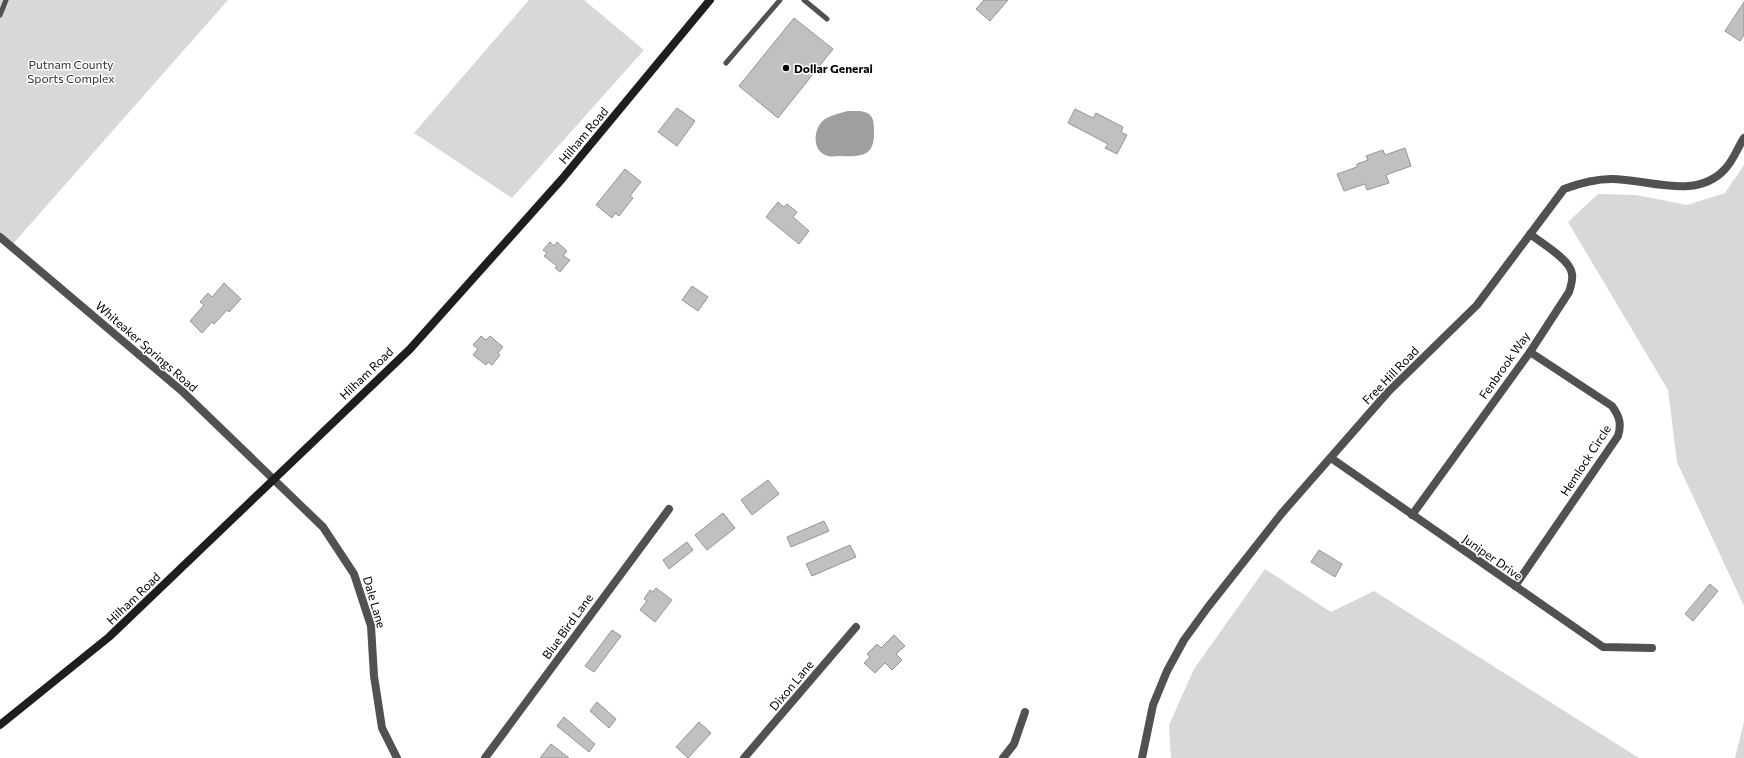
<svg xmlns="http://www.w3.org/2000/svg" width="1744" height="758" font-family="Commissioner,sans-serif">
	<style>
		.green { fill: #d8d8d8 }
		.water { fill: #9f9f9f }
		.building { fill: #c0c0c0; stroke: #959595 }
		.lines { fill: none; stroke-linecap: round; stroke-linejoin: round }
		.service { stroke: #515151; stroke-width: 5 }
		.minor { stroke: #515151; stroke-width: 8 }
		.secondary { stroke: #1e1e1e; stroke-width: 8 }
		.poi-dot { fill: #000; stroke: #fff; stroke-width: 1.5 }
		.labels { text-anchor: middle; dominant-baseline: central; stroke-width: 3; stroke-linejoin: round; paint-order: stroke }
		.park-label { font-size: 12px; fill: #2f2f2f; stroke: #fff }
		.poi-label { font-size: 12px; font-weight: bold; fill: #000; stroke: #fff; text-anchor: start }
		.street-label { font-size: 12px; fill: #000; stroke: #fff }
	</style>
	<rect width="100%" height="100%" fill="#fff"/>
	<g class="green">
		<polygon points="0,0 228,0 11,246 0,237"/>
		<polygon points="529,0 584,0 644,50 512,198 414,133"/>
		<polygon points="1744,165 1744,606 1677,462 1668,390 1568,222 1598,194 1636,195 1687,205 1725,193"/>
		<polygon points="1265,569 1331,612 1374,591 1639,758 1171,758 1169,725 1194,669"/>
		<polygon points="1744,722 1744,758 1735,758"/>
	</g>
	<path class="water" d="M848,111C854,111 864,110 869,114C874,118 874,125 874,131C875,156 862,157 840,156C836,156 831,157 828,156C811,152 813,127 825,119C832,115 840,113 848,111Z"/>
	<g class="building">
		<polygon points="984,0 1008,0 990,21 976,9"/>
		<polygon points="1744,2 1744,35 1740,41 1725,31"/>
		<polygon points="794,18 833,49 778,118 739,86"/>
		<polygon points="677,108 695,121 677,146 658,132"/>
		<polygon points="1075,109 1093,118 1096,113 1123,127 1121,132 1127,135 1117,154 1105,148 1108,144 1068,123"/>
		<polygon points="1405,148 1411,166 1386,175 1389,183 1367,190 1365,184 1344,191 1337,174 1357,167 1357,164 1368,160 1366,156 1383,150 1385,155"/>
		<polygon points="625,169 641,182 630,196 633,198 619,216 615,213 612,218 596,205"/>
		<polygon points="778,202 784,207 787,204 797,212 793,217 809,231 799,244 766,217"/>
		<polygon points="550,242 554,246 557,242 567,251 563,256 570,260 560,272 555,268 557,266 544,256 547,253 543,250"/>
		<polygon points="224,283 241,299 229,312 227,310 214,324 212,322 202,333 190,321 204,305 200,302 208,293 212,297"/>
		<polygon points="692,286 708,297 698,311 682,300"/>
		<polygon points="481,336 486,340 490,336 503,347 498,353 500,355 492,365 488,362 486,365 473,355 478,349 473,345"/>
		<polygon points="768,480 779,494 752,515 741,500"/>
		<polygon points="723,513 735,528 707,550 695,535"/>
		<polygon points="824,521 829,531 791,547 787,537"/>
		<polygon points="687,542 693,550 669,569 663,560"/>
		<polygon points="850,545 856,557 812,576 806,564"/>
		<polygon points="1319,550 1342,564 1335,577 1311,562"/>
		<polygon points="1710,584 1718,591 1693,621 1685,614"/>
		<polygon points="656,588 672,600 655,622 640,610 647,601 644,599 650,590 653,592"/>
		<polygon points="612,630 621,636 594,672 585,666"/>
		<polygon points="894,635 905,646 896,654 902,660 892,670 885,663 875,673 864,663 870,657 867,654 877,644 881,648"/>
		<polygon points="597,702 616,719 609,728 590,711"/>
		<polygon points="564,717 595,744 589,752 557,726"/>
		<polygon points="699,722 711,733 688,758 676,747"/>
		<polygon points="551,744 569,758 540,758"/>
	</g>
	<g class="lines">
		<g class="service">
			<polyline points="804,0 827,19"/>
			<polyline points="0,15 6,0"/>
			<polyline points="726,63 780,0"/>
		</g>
		<g class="minor">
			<polyline points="0,237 183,392 323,527 354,574 371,626 374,676 382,728 397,758"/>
			<polyline points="1331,458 1603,647 1652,648"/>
			<path d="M1412,515L1530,352L1569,292C1571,286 1573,280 1572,274C1571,260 1541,243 1530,234"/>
			<path d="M1515,586L1618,436C1622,423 1619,416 1612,406L1530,352"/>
			<polyline points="485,758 669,509"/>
			<polyline points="744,758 856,627"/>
			<polyline points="1003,758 1014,744 1025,712"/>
			<path d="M1142,758L1153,705L1167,671L1184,640L1208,607L1282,513L1388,392L1477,305L1564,189C1580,183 1595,179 1612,179C1648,179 1696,201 1725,169C1733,161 1738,147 1744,138"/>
		</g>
		<polyline class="secondary" points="0,725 109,637 410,349 562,179 710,0"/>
	</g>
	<circle class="poi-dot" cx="786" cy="68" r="4"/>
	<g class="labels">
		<g class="park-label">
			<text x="71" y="64">Putnam County<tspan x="71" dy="14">Sports Complex</tspan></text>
		</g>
		<g class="poi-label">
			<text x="794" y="68">Dollar General</text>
		</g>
		<g class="street-label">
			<text transform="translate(583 135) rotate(-50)">Hilham Road</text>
			<text transform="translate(147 346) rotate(41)">Whiteaker Springs Road</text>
			<text transform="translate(1504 365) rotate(-55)">Fenbrook Way</text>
			<text transform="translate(366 373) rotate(-44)">Hilham Road</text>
			<text transform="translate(1390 375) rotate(-46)">Free Hill Road</text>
			<text transform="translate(1585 460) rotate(-57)">Hemlock Circle</text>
			<text transform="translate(1493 557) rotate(35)">Juniper Drive</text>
			<text transform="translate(133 598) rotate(-44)">Hilham Road</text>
			<text transform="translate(375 602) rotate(74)">Dale Lane</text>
			<text transform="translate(567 626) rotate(-54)">Blue Bird Lane</text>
			<text transform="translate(791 685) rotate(-50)">Dixon Lane</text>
		</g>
	</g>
</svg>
